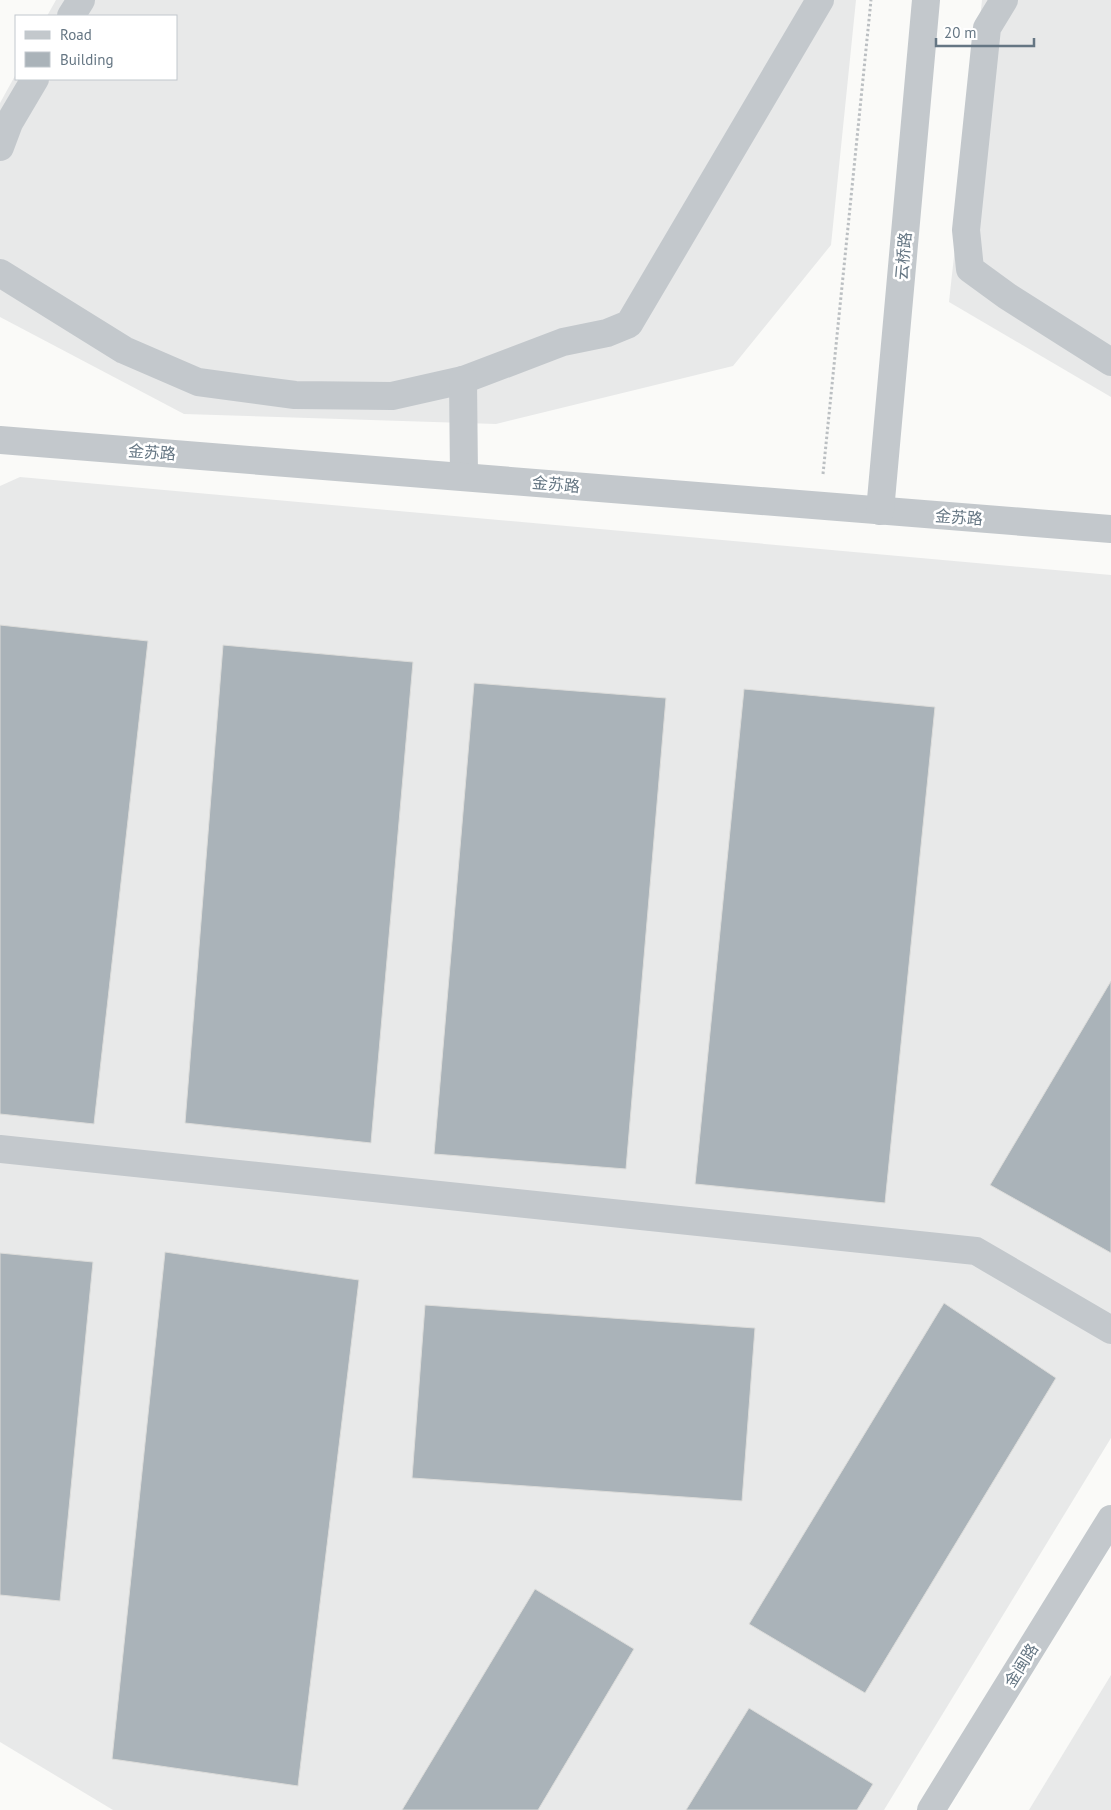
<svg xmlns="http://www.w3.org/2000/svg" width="1111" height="1810" font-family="'PT Sans','Noto Sans SC',sans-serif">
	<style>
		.built { fill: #e8e9e9 }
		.building { fill: #aab3b9; stroke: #dcdcda }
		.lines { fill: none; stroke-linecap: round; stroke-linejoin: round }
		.path { stroke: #bbbfc2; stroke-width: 3; stroke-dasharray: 2.5 2.5; stroke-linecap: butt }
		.minor { stroke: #c3c8cc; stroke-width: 28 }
		.labels { text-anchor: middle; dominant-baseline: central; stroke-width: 5; stroke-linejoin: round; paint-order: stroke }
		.street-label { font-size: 16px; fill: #657683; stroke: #fff }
	</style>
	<rect width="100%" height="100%" fill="#fafaf8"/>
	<g class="built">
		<polygon points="56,0 856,0 831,245 733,366 496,424 184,414 0,317 0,103 16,74 16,79 176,79 176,16 47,16"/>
		<polygon points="982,0 1111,0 1111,397 949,302"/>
		<polygon points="20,477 1111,575 1111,1438 884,1810 113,1810 0,1742 0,486"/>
		<polygon points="1111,1675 1111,1810 1029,1810"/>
	</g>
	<g class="building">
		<polygon points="0,625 148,641 94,1124 0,1114"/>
		<polygon points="223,645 413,662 371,1143 185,1123"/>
		<polygon points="474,683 666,698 626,1169 434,1154"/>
		<polygon points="744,689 935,707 885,1203 695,1184"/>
		<polygon points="1111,981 1111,1253 990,1185"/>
		<polygon points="165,1252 359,1280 298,1786 112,1759"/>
		<polygon points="0,1253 93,1262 60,1601 0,1595"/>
		<polygon points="944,1303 1056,1378 865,1693 749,1624"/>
		<polygon points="425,1305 755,1328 742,1501 412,1478"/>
		<polygon points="535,1589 634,1649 538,1810 402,1810"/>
		<polygon points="749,1708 873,1784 857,1810 686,1810"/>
	</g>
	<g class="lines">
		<polyline class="path" points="823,474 871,0"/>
		<g class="minor">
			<polyline points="1004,0 987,28 966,230 970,269 1007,296 1111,362"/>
			<polyline points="71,16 81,0"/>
			<polyline points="0,147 9,123 35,79"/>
			<polyline points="0,273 124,350 198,382 295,395 392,396 463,380 563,342 607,333 629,324 820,0"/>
			<polyline points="463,380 464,476"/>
			<polyline points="0,440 1111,529"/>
			<polyline points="880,511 926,0"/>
			<polyline points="0,1149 976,1251 1111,1330"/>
			<polyline points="931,1810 1111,1519"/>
		</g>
	</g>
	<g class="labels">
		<g class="street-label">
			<text transform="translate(903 256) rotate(-85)">云桥路</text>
			<text transform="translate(152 452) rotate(4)">金苏路</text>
			<text transform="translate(556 484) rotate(5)">金苏路</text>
			<text transform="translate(959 517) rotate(4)">金苏路</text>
			<text transform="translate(1021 1665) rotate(-58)">金闽路</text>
		</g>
	</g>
	<rect x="15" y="15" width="162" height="65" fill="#ffffff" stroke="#c1c8cd"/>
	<rect x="25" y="31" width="25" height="8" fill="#c3c8cc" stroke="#c1c8cd"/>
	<text x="60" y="40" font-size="15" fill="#657683">Road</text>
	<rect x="25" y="52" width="25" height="15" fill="#aab3b9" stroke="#c1c8cd"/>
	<text x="60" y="65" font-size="15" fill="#657683">Building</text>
	<path d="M936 38v8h98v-8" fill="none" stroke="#657683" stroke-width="2.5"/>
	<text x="944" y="38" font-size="15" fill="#657683" stroke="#ffffff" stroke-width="4" paint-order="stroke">20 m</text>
</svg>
